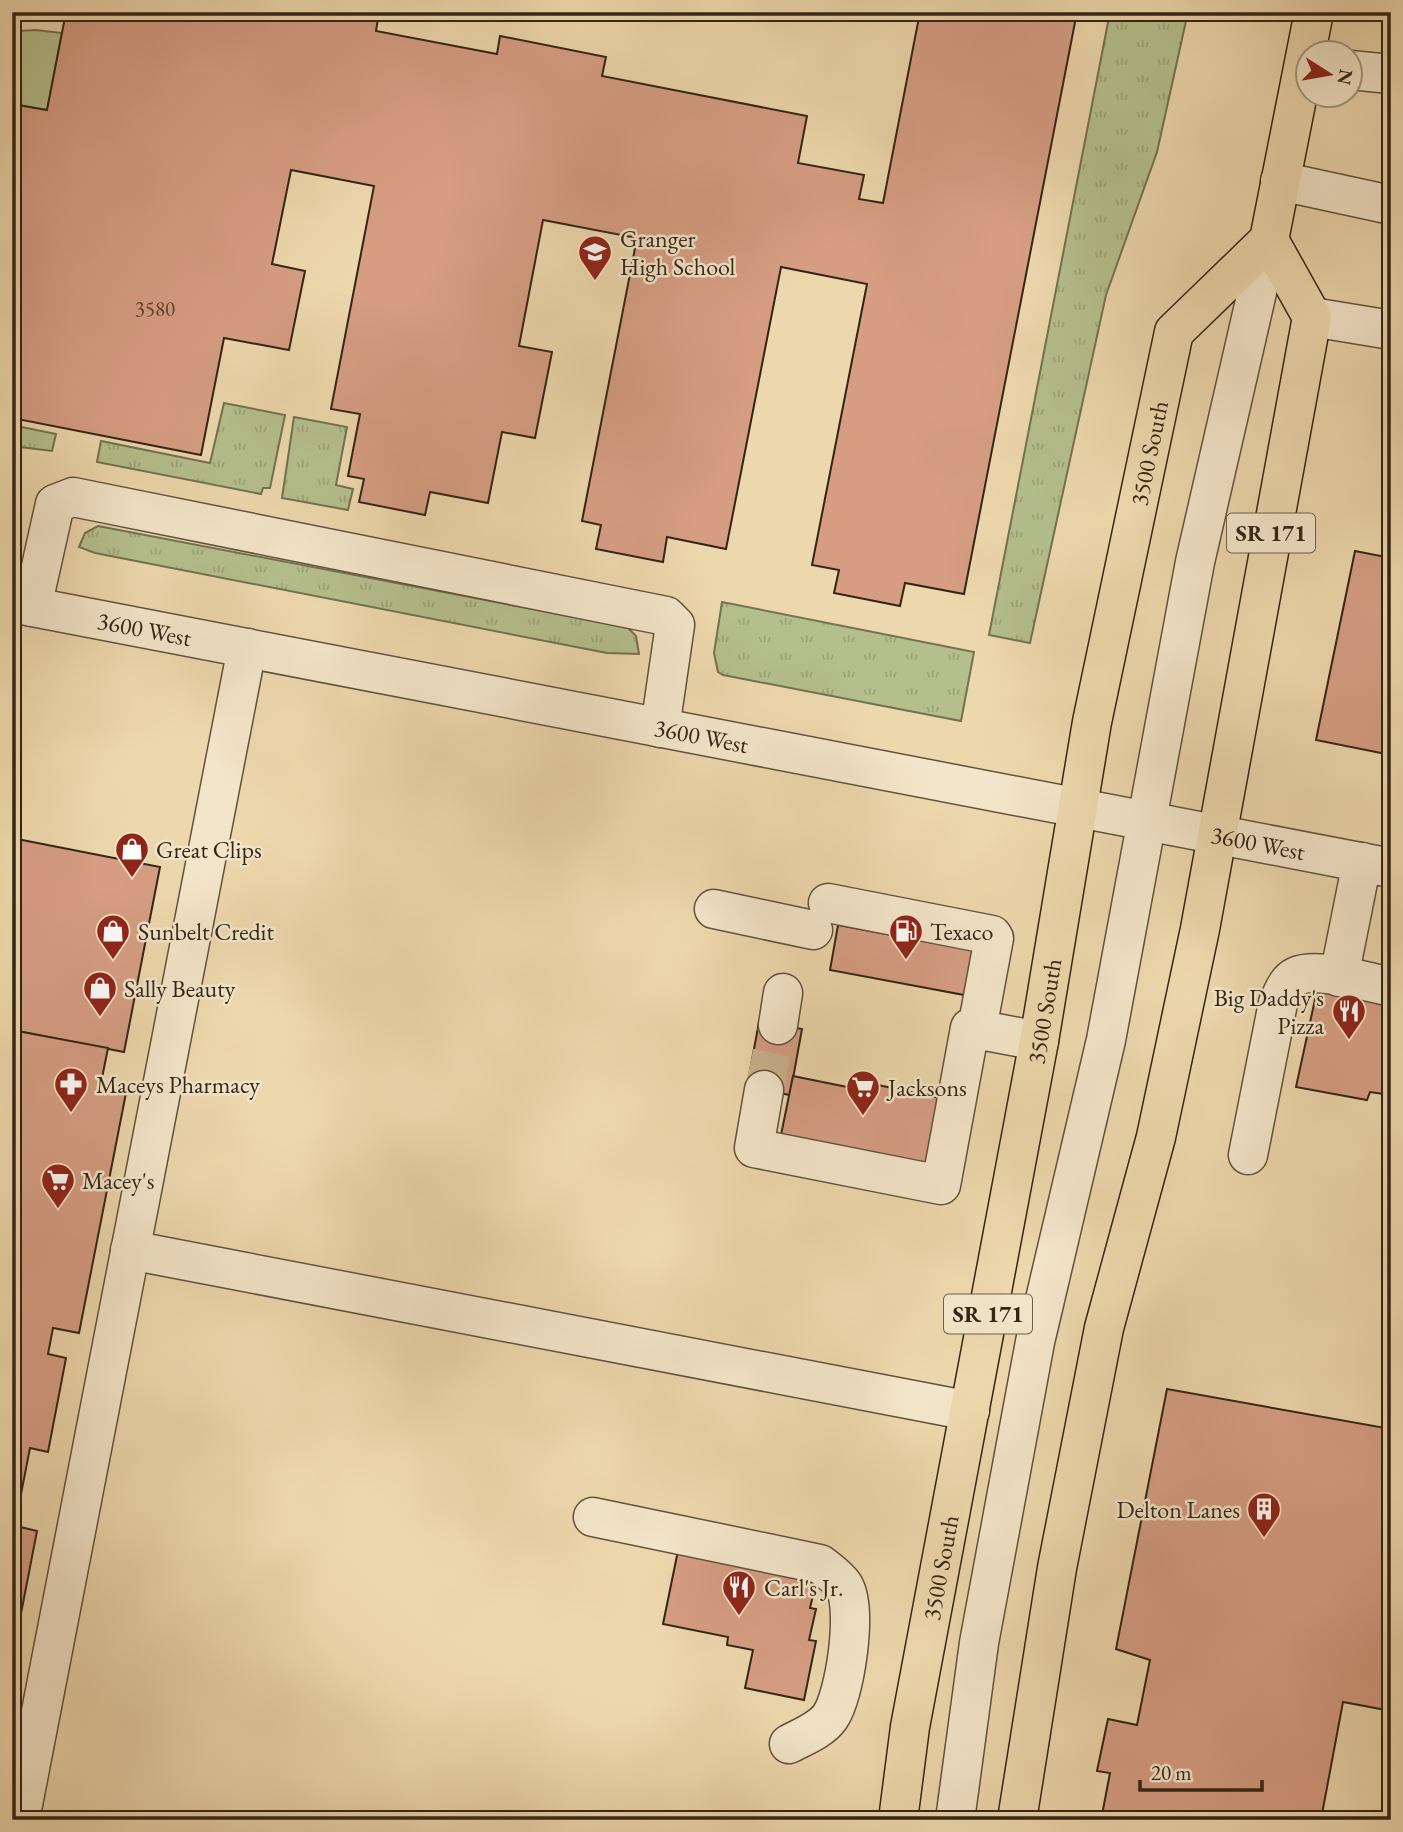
<svg xmlns="http://www.w3.org/2000/svg" width="1403" height="1832" font-family="'EB Garamond',serif">
	<style>
		.grass { fill: url(#grass-tufts); stroke: #737252; stroke-width: 2 }
		.garden { fill: #b4bf8c; stroke: #737252; stroke-width: 2 }
		.building { fill: #d69d83; stroke: #322518; stroke-width: 2 }
		.lines { fill: none; stroke-linecap: round; stroke-linejoin: round }
		.minor-tunnel { stroke: #c8b38e; stroke-width: 38; stroke-dasharray: 38 19; stroke-linecap: butt }
		.minor-casing { stroke: #61523d; stroke-width: 41 }
		.major-casing { stroke: #322518; stroke-width: 41 }
		.minor { stroke: #f3e5c9; stroke-width: 38 }
		.major { stroke: #edd7ac; stroke-width: 38 }
		.labels { text-anchor: middle; dominant-baseline: central; stroke-width: 5; stroke-linejoin: round; paint-order: stroke }
		.number-label { font-size: 21px; fill: #5b4333 }
		.shield { fill: #f3e5c9; stroke: #6c5f4d; stroke-width: 2 }
		.shield-label { font-size: 23px; font-weight: bold; fill: #322518 }
		.poi-label { font-size: 24px; fill: #322518; stroke: #f3e5c9; text-anchor: start }
		.street-label { font-size: 24px; fill: #322518; stroke: #f3e5c9 }
	</style>
	<defs>
		<pattern id="grass-tufts" width="24" height="20" patternUnits="userSpaceOnUse" patternTransform="scale(1.75)"><rect width="24" height="20" fill="#b4bf8c"/><path d="M3 7l-1-3M5 7V3M7 7l1-3M15 17l-1-3M17 17v-4M19 17l1-3" fill="none" stroke="#9ba478"/></pattern>
	</defs>
	<rect width="100%" height="100%" fill="#edd7ac"/>
	<filter id="stains"><feTurbulence type="fractalNoise" baseFrequency=".00286" numOctaves="4"/><feColorMatrix values="0 0 0 0 .2 0 0 0 0 .09 0 0 0 0 .02 0 0 0 .5 -.17"/></filter>
	<radialGradient id="worn" r=".72"><stop offset=".6" stop-color="#630" stop-opacity="0"/><stop offset="1" stop-color="#630" stop-opacity=".3"/></radialGradient>
	<g class="grass">
		<polygon points="1110,12 1188,12 1157,152 1106,295 1030,643 989,635"/>
		<polygon points="224,403 285,415 270,488 263,488 261,494 97,462 101,441 210,463"/>
		<polygon points="294,417 347,427 336,485 353,489 348,510 282,498"/>
		<polygon points="12,425 56,434 52,451 12,446"/>
		<polygon points="98,526 627,627 636,636 639,654 607,653 95,553 79,547 85,533"/>
		<polygon points="722,602 974,652 961,721 723,675 718,672 714,653"/>
	</g>
	<polygon class="garden" points="36,30 62,33 47,110 12,104 12,64 18,31"/>
	<g class="building">
		<polygon points="66,12 379,12 376,31 497,54 500,36 606,57 602,76 807,116 798,163 864,175 859,199 883,203 920,12 1077,12 964,594 905,583 900,606 834,593 839,570 812,565 867,284 781,267 726,549 667,537 663,562 596,549 601,525 582,521 637,238 543,220 519,346 552,352 535,438 502,432 488,503 430,492 425,515 359,502 364,479 348,476 360,414 331,409 374,186 291,170 272,264 305,271 289,350 224,338 201,455 12,418 12,104 47,110"/>
		<polygon points="1355,551 1391,558 1391,755 1316,740"/>
		<polygon points="12,838 160,867 124,1052 12,1030"/>
		<polygon points="838,925 983,952 975,997 830,970"/>
		<polygon points="1319,981 1391,995 1391,1095 1370,1092 1367,1100 1296,1087"/>
		<polygon points="759,1022 802,1029 790,1095 747,1087"/>
		<polygon points="12,1030 108,1048 100,1088 126,1093 79,1333 53,1328 48,1354 66,1358 48,1452 30,1448 15,1525 12,1525"/>
		<polygon points="793,1076 877,1093 878,1085 945,1099 926,1163 781,1135"/>
		<polygon points="1167,1389 1391,1429 1391,1711 1343,1702 1322,1814 1349,1820 1101,1820 1110,1773 1097,1771 1108,1719 1137,1725 1150,1660 1116,1649"/>
		<polygon points="12,1525 37,1531 12,1660"/>
		<polygon points="680,1541 819,1570 810,1608 816,1609 809,1640 816,1641 804,1700 745,1688 753,1650 727,1645 728,1637 663,1624"/>
	</g>
	<g class="lines">
		<polyline class="minor-tunnel" points="764,1090 778,1025"/>
		<g class="minor-casing">
			<g id="minor">
				<polyline points="1350,70 1391,74"/>
				<polyline points="1280,181 1391,205"/>
				<polyline points="1312,317 1391,330"/>
				<path id="s1" d="M12,603L1391,868"/>
				<polyline points="32,607 55,504 73,497 666,616 675,625 660,728"/>
				<polyline points="828,903 992,935 994,938 977,1029"/>
				<polyline points="714,909 813,930"/>
				<polyline points="1339,977 1362,862"/>
				<polyline points="778,1025 783,993"/>
				<polyline points="764,1090 754,1148 941,1185 970,1028 1039,1041"/>
				<path d="M1248,1155L1278,1003C1283,993 1286,981 1297,976C1317,967 1368,982 1391,987"/>
				<polyline points="130,1250 970,1411"/>
				<path d="M593,1517L820,1564C828,1570 839,1578 844,1586C858,1609 845,1696 830,1717C821,1730 802,1737 789,1744"/>
				<polyline points="20,1820 247,648"/>
				<polyline points="955,1820 979,1643 1035,1342 1106,1040 1195,562 1269,240"/>
			</g>
		</g>
		<g class="major-casing">
			<g id="major">
				<path id="s2" d="M898,1820L910,1727L1039,1041L1092,722L1174,332L1269,240L1314,12"/>
				<polyline points="1017,1820 1057,1568 1104,1328 1156,1137 1200,929 1312,317 1269,240"/>
			</g>
		</g>
		<use href="#minor" class="minor"/>
		<use href="#major" class="major"/>
	</g>
	<defs>
		<g id="school-pin" transform="scale(1.75)"><path d="M0 17L-7.5 6A9.5 9.5 0 1 1 7.5 6Z" fill="#8f2418" stroke="#f3e5c9"/><path d="M0-5L7-2L0 1L-7-2ZM-4 1L0 2.5L4 1V4Q0 6-4 4Z" fill="#fff"/></g>
		<g id="shop-pin" transform="scale(1.75)"><path d="M0 17L-7.5 6A9.5 9.5 0 1 1 7.5 6Z" fill="#8f2418" stroke="#f3e5c9"/><path d="M-5-2.5h2.3a2.7 3.5 0 0 1 5.4 0H5L5.5 6h-11ZM-1.5-2.5h3a1.5 2.3 0 0 0-3 0Z" fill="#fff"/></g>
		<g id="fuel-pin" transform="scale(1.75)"><path d="M0 17L-7.5 6A9.5 9.5 0 1 1 7.5 6Z" fill="#8f2418" stroke="#f3e5c9"/><path d="M-5.5-6h7V0h2V4h1.3V-2.5L3-4.5l.8-.8L6-3V5H2.5V1h-1V6h-7ZM-4.2-4.7v3.2H.2V-4.7Z" fill="#fff"/></g>
		<g id="restaurant-pin" transform="scale(1.75)"><path d="M0 17L-7.5 6A9.5 9.5 0 1 1 7.5 6Z" fill="#8f2418" stroke="#f3e5c9"/><path d="M-5-6h1v4h1v-4h1v4h1v-4h1v5L-1.5 .5V6h-2V.5L-5-1ZM5-6V6H3V1.5H1.5Q1.5-4 5-6Z" fill="#fff"/></g>
		<g id="pharmacy-pin" transform="scale(1.75)"><path d="M0 17L-7.5 6A9.5 9.5 0 1 1 7.5 6Z" fill="#8f2418" stroke="#f3e5c9"/><path d="M-2-6h4v4h4v4h-4v4h-4v-4h-4v-4h4Z" fill="#fff"/></g>
		<g id="supermarket-pin" transform="scale(1.75)"><path d="M0 17L-7.5 6A9.5 9.5 0 1 1 7.5 6Z" fill="#8f2418" stroke="#f3e5c9"/><path d="M-6-5.5h2.5l.6 2H6L4.5 2H-2.5L-4.4-4H-6ZM-1.5 3.2a1.3 1.3 0 1 0 .1 0ZM3 3.2a1.3 1.3 0 1 0 .1 0Z" fill="#fff"/></g>
		<g id="building-pin" transform="scale(1.75)"><path d="M0 17L-7.5 6A9.5 9.5 0 1 1 7.5 6Z" fill="#8f2418" stroke="#f3e5c9"/><path d="M-4-6H4V6H1V3H-1V6H-4ZM-2.5-4.3h1.7v1.8h-1.7ZM.8-4.3h1.7v1.8H.8ZM-2.5-1h1.7V.8h-1.7ZM.8-1h1.7V.8H.8Z" fill="#fff"/></g>
	</defs>
	<g fill-rule="evenodd">
		<use href="#school-pin" x="595" y="252"/>
		<use href="#shop-pin" x="132" y="849"/>
		<use href="#shop-pin" x="113" y="931"/>
		<use href="#fuel-pin" x="906" y="931"/>
		<use href="#shop-pin" x="100" y="988"/>
		<use href="#restaurant-pin" x="1349" y="1011"/>
		<use href="#pharmacy-pin" x="71" y="1084"/>
		<use href="#supermarket-pin" x="863" y="1087"/>
		<use href="#supermarket-pin" x="58" y="1180"/>
		<use href="#building-pin" x="1264" y="1509"/>
		<use href="#restaurant-pin" x="739" y="1587"/>
	</g>
	<g class="labels">
		<g class="number-label">
			<text x="155" y="308">3580</text>
		</g>
		<g class="shield">
			<rect x="1227" y="513.5" width="88" height="39" rx="5"/>
			<rect x="944" y="1294.5" width="88" height="39" rx="5"/>
		</g>
		<g class="shield-label">
			<text x="1271" y="533">SR 171</text>
			<text x="988" y="1314">SR 171</text>
		</g>
		<g class="poi-label">
			<text x="620" y="238">Granger<tspan x="620" dy="28">High School</tspan></text>
			<text x="156" y="849">Great Clips</text>
			<text x="138" y="931">Sunbelt Credit</text>
			<text x="930" y="931">Texaco</text>
			<text x="124" y="988">Sally Beauty</text>
			<text x="1324" y="997" text-anchor="end">Big Daddy's<tspan x="1324" dy="28">Pizza</tspan></text>
			<text x="96" y="1084">Maceys Pharmacy</text>
			<text x="888" y="1087">Jacksons</text>
			<text x="82" y="1180">Macey's</text>
			<text x="1240" y="1509" text-anchor="end">Delton Lanes</text>
			<text x="764" y="1587">Carl's Jr.</text>
		</g>
		<g class="street-label">
			<text stroke="none"><textPath href="#s2" startOffset="1390">3500 South</textPath></text>
			<text stroke="none"><textPath href="#s1" startOffset="135">3600 West</textPath></text>
			<text stroke="none"><textPath href="#s1" startOffset="702">3600 West</textPath></text>
			<text stroke="none"><textPath href="#s1" startOffset="1269">3600 West</textPath></text>
			<text stroke="none"><textPath href="#s2" startOffset="822">3500 South</textPath></text>
			<text stroke="none"><textPath href="#s2" startOffset="256">3500 South</textPath></text>
		</g>
	</g>
	<rect width="1403" height="1832" fill="none" stroke="#edd7ac" stroke-width="42"/>
	<rect x="14" y="14" width="1375" height="1804" fill="none" stroke="#322518" stroke-width="3.5"/>
	<rect x="21" y="21" width="1361" height="1790" fill="none" stroke="#322518" stroke-width="2"/>
	<g transform="translate(1329 74) rotate(101)"><circle r="33" fill="#f3e5c9" stroke="#a69882" stroke-width="2"/>
	<path d="M0-5L12 26L0 18L-12 26Z" fill="#8f2418"/>
	<text y="-10" font-size="19" font-weight="bold" text-anchor="middle" fill="#322518">N</text>
	</g>
	<path d="M1140 1780v10h122v-10" fill="none" stroke="#322518" stroke-width="3.5"/>
	<text x="1151" y="1780" font-size="21" fill="#322518" stroke="#f3e5c9" stroke-width="5" paint-order="stroke">20 m</text>
	<rect width="100%" height="100%" filter="url(#stains)"/>
	<rect width="100%" height="100%" fill="url(#worn)"/>
</svg>
